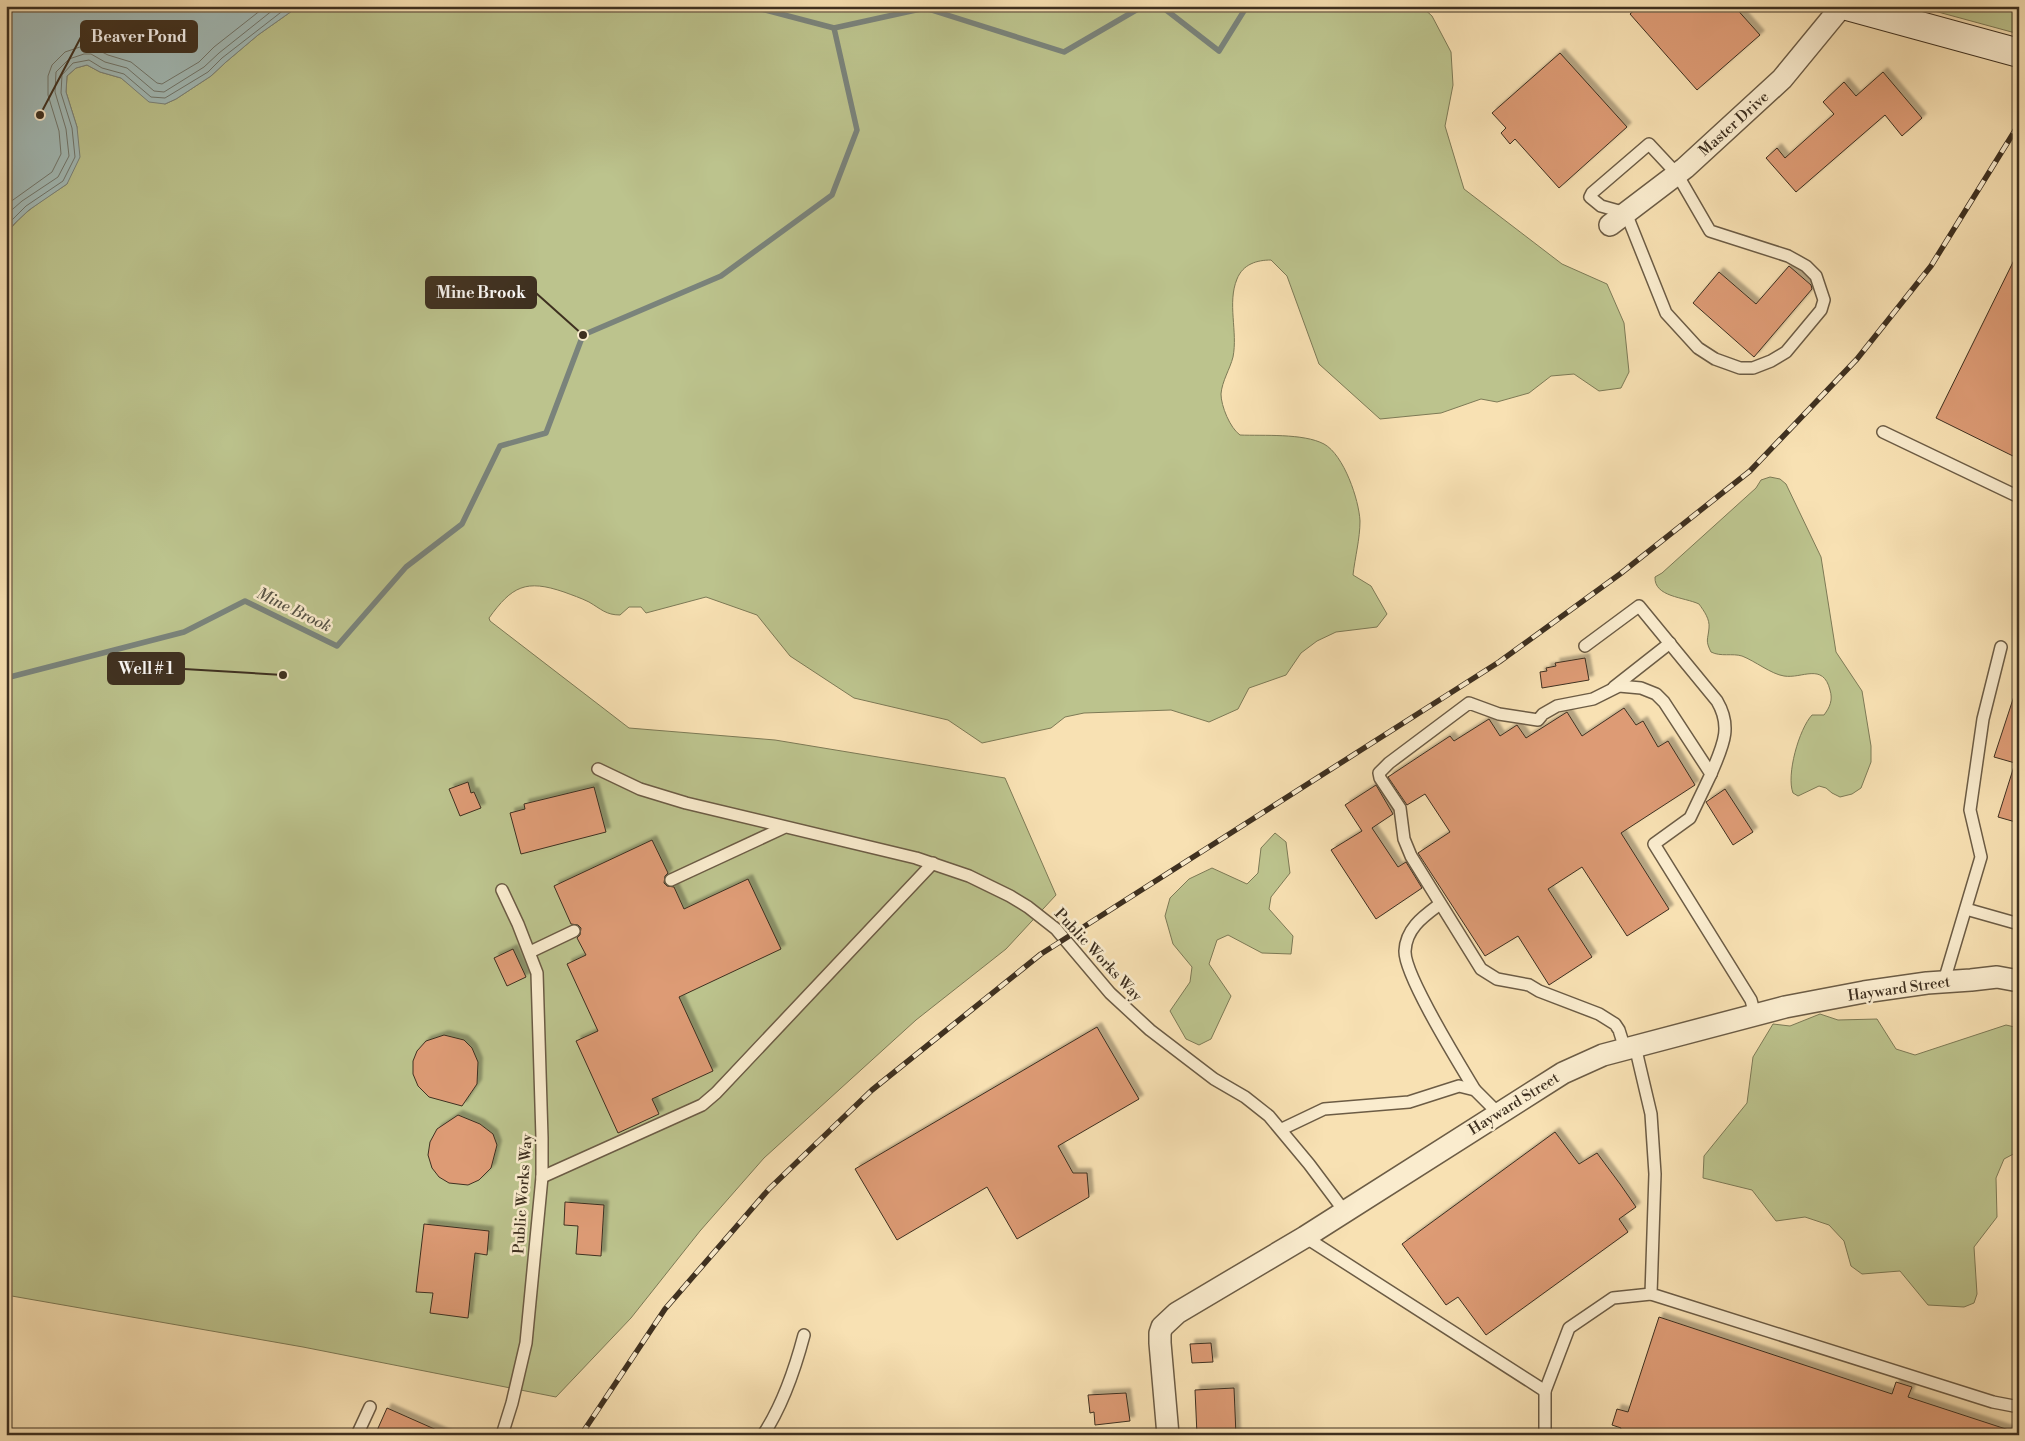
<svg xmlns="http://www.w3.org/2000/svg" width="2025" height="1441" font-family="'Libre Bodoni',serif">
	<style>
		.green { fill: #bcc38d; stroke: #7d7a56 }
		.water { fill: #a2bbb8; stroke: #7a837b }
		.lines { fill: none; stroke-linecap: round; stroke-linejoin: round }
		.shore { stroke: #70766c; stroke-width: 1 }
		.stream { stroke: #7a837b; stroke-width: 5.5 }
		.building { fill: #dd9b75; stroke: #3e3020; filter: url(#shadow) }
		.lane-casing { stroke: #6c5c45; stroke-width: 14 }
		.street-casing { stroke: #6c5c45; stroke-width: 24 }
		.secondary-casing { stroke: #3e3020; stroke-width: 30 }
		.lane { stroke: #faecce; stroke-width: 11 }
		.street { stroke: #faecce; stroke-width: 21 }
		.secondary { stroke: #faecce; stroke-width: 28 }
		.rail-casing { stroke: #3e3020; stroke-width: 5.5 }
		.rail { stroke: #faecce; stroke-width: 4; stroke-dasharray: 11; stroke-linecap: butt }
		.labels { text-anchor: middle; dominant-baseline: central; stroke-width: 5; stroke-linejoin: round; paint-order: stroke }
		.street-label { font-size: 15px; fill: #3e3020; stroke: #faecce }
		.water-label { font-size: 16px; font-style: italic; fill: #575346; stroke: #faecce }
		.leader { fill: none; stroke: #3e3020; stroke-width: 2 }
		.callout-dot { fill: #3e3020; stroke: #faecce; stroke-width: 2 }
		.callout { fill: #3e3020; stroke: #3e3020; stroke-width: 2 }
		.callout-label { font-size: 16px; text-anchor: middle; font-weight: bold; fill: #fff }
	</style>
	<defs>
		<filter id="shadow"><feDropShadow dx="4.5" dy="-4.5" stdDeviation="1" flood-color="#0004"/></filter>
	</defs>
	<rect width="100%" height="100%" fill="#f8e1b3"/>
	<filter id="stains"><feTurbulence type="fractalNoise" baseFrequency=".004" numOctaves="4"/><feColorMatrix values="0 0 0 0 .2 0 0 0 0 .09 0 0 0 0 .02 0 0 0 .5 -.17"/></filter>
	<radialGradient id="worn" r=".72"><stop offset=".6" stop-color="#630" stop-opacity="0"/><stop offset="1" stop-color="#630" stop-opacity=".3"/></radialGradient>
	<g class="green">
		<path d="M299,6H1421L1432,16L1451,52L1453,85L1445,126L1464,189L1562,264L1607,284L1624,323L1629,372L1621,388L1599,391L1574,374L1551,376L1529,393L1497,402L1481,399L1441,413L1380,419L1319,364L1287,276L1271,260C1257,260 1243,264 1237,279C1227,303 1238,332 1233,357C1230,369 1222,381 1221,394C1221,406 1230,428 1240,435C1263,436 1303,433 1324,444C1344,455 1359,500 1360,521C1360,539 1355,557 1353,575L1371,586L1387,614L1377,627L1336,632L1317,641L1301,653L1286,675L1249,688L1238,709L1209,722L1171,710L1084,713L1065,717L1051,728L982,743L948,720L854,698L790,656L757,615L706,597L646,613L641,607H629L620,615C606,615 601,609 589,602C581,598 572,595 564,592C526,579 512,586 489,618L490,621L629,728L775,740L1005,778L1056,895L1006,949L916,1020L764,1158L700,1231L631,1318L556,1397L303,1347L6,1295V235C21,212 45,199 67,184L77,127L66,92L67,76L76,68L87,65L100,72L121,78L134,88L165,104L176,99L211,76L226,62L258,35Z"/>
		<polygon points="1915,6 2019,6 2019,34 1916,6"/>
		<path d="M1770,477L1780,479L1786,484L1821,557L1836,652L1862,691L1871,746V762L1861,788L1852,794L1840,797L1832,793L1826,788L1819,786L1798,796L1793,793C1786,775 1799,729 1812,715H1824C1830,707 1833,700 1830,690C1823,662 1802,679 1784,676C1771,674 1755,661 1742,656C1732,653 1721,657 1711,652C1705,640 1708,640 1709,628C1710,619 1704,611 1699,604C1684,597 1654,597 1655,577L1662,573L1756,488L1761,480Z"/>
		<polygon points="1275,833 1286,842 1290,873 1271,897 1269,909 1293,936 1291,954 1262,953 1228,935 1217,940 1209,964 1231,996 1211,1039 1199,1045 1186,1039 1170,1011 1190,982 1192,967 1173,944 1165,916 1170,898 1189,879 1212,868 1247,884 1258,873 1261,848"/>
		<polygon points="1820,1014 1838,1020 1877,1019 1896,1049 1915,1055 2006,1025 2019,1028 2019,1151 2004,1159 1996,1178 1997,1217 1974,1247 1977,1294 1974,1303 1964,1307 1928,1305 1900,1271 1862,1274 1851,1266 1844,1241 1829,1225 1805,1217 1776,1221 1752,1190 1703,1178 1704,1156 1747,1103 1753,1057 1773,1024 1790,1026"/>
	</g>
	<polygon class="water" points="6,6 299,6 258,35 226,62 211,76 176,99 165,104 149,102 121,78 100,72 87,65 76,68 67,76 66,92 77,127 80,157 67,184 29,210 14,224 6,235"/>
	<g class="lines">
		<g class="shore">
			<polyline points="6,205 52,172 61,154 59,131 48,95 48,76 52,65 65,52 83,46 92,47 108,55 131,62 157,83 162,84 199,62 214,47 266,6"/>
			<polyline points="6,215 22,201 58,177 69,156 66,129 55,92 56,72 69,59 84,54 91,54 105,62 127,68 154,91 164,92 204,67 219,53 278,6"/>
			<polyline points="6,226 26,206 63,181 75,157 72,128 61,93 62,75 73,63 89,60 102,68 124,74 151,97 165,98 208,72 222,58 289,6"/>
		</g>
		<g class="stream">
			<polyline points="750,6 834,28"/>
			<polyline points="1161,6 1219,51 1247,6"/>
			<polyline points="6,678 184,632 245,601 337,646 406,567 462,524 500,446 546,433 583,335 721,276 832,195 857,130 834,28 925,8 1064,52 1143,6"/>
		</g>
	</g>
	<g class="building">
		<polygon points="1639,6 1734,6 1760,35 1697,90 1630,14"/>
		<polygon points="1560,53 1627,127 1559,188 1515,139 1510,144 1501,133 1506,128 1492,113"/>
		<polygon points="1883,72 1922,118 1902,136 1885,115 1796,192 1766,158 1777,148 1785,158 1834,114 1823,102 1844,82 1856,96"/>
		<polygon points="2019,250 2019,459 1936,418"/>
		<polygon points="1789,266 1811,285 1812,289 1754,357 1693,303 1719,272 1756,304"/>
		<polygon points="1585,658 1589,680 1542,688 1540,672 1547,671 1546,668 1556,666 1555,663"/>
		<polygon points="2016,690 2019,690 2019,823 1998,817 2015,763 1994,757"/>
		<polygon points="1624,708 1636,725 1643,721 1658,747 1668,741 1695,785 1621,833 1669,909 1627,936 1582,867 1548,889 1592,957 1549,985 1518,936 1485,956 1418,853 1450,832 1425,794 1407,805 1388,777 1450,736 1454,741 1489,719 1500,736 1517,725 1526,738 1567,712 1582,736"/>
		<polygon points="468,782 471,793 474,792 481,808 460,816 449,789"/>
		<polygon points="1376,785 1393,814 1372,828 1398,867 1406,862 1422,888 1376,919 1331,850 1362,831 1345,805"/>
		<polygon points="594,787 606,832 521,854 510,813 525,809 524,804"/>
		<polygon points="1725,789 1753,832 1733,845 1706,802"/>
		<polygon points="652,840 668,873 665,876 664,883 667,886 674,887 684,909 748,879 781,949 679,997 713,1071 652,1099 659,1114 618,1133 576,1041 598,1031 567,964 586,955 577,938 580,935 581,928 578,925 571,924 554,886"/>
		<polygon points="513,949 526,977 507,986 494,958"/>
		<polygon points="1097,1027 1139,1099 1058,1146 1073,1173 1087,1173 1089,1197 1017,1239 987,1187 897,1240 855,1169"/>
		<polygon points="444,1035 464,1040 472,1048 478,1062 477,1084 462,1106 429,1097 418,1086 413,1074 413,1061 417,1051 426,1041"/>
		<polygon points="458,1115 480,1124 493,1134 497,1145 491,1168 479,1180 468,1185 449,1183 439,1177 432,1168 428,1155 430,1142 437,1129"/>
		<polygon points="1555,1132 1579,1164 1597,1153 1620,1184 1636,1207 1619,1219 1628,1232 1486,1335 1458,1297 1446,1305 1402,1244"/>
		<polygon points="565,1202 604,1205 601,1256 576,1254 578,1226 564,1225"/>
		<polygon points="424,1224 489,1231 487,1255 475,1253 468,1318 430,1313 433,1293 416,1292"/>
		<polygon points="1659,1317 1892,1394 1896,1382 1912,1387 1908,1397 2015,1432 2015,1435 1619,1435 1621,1428 1612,1425 1617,1409 1628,1412"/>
		<polygon points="1211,1343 1213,1362 1192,1363 1190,1344"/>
		<polygon points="1234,1388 1236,1435 1197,1435 1195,1390"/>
		<polygon points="1126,1393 1130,1421 1095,1425 1094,1412 1090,1413 1088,1395"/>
		<polygon points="387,1408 448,1435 375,1435"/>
	</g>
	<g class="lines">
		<g class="lane-casing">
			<g id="lane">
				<polygon points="1649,144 1677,174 1710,231 1788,256 1806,266 1816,276 1824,300 1821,310 1786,352 1771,361 1753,368 1740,368 1715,359 1698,348 1666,313 1626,213 1601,206 1590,197 1592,193"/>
				<polyline points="1883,432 2019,497"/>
				<path d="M1585,646L1639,606L1717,701C1733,728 1722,747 1711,774"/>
				<polyline points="1614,687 1670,643"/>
				<polyline points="598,769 640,789 686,803 916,858 969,876 1010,896 1028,907 1056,929 1110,993 1150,1030 1214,1079 1245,1097 1269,1116 1309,1164 1345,1212"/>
				<polyline points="671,880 783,828"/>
				<path d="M1440,904C1424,916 1406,928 1405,951C1404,975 1460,1065 1475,1090"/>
				<polyline points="1966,909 2019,924"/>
				<polyline points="530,952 574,931"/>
				<polyline points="1944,981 1981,857 1970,810 1983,719 2001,647"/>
				<polyline points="1635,1046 1651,1114 1655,1174 1651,1294 1993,1402 2019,1407"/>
				<polyline points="1625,1049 1619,1030 1615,1024 1599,1014 1539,991 1529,985 1497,979 1481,969 1411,856 1404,839 1400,808 1380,778 1379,773 1389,763 1469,703 1499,714 1538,720 1543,714 1557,706 1593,699 1619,686 1641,688 1656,694 1664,702 1711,774 1690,818 1654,844 1751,1000 1755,1015"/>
				<polyline points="1282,1129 1324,1109 1409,1102 1459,1086 1475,1090 1498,1113"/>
				<polyline points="542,1177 702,1105 716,1093 933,863"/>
				<polyline points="1305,1237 1545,1391"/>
				<polyline points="357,1435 370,1407"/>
				<polyline points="502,1435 512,1403 526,1343 542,1177 542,1138 537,973 518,924 502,890"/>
				<path d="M763,1435C783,1405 795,1369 804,1335"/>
				<polyline points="1545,1435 1545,1391 1569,1328 1613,1298 1651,1294"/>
			</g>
		</g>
		<g class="street-casing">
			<g id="street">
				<polyline points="1610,225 1685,168 1782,79 1842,6"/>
				<polyline points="1168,1435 1160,1343 1160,1333 1162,1327 1177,1313 1305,1237 1563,1073 1603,1055 1785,1007 1864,992 1927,983 1971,980 1997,977 2019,981"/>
			</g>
		</g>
		<g class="secondary-casing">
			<polyline id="secondary" points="1847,6 2019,53"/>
		</g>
		<use href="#lane" class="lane"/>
		<use href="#street" class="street"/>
		<use href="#secondary" class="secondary"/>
		<g class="rail-casing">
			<polyline id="rail" points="581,1435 665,1309 769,1189 872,1090 1041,954 1499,662 1620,574 1750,471 1857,359 1931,266 2019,124"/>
		</g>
		<use href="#rail" class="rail"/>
	</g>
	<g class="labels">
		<g class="street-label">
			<text transform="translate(1734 124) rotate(-42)">Master Drive</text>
			<text transform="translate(1098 955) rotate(47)">Public Works Way</text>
			<text transform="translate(1899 989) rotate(-8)">Hayward Street</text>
			<text transform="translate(1514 1104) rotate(-32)">Hayward Street</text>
			<text transform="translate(523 1194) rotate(-86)">Public Works Way</text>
		</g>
		<g class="water-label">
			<text transform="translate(294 610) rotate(26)">Mine Brook</text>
		</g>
	</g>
	<path class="leader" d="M40 115L81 37M583 335L536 293M283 675L184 669"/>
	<g class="callout-dot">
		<circle cx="40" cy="115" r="5"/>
		<circle cx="583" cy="335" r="5"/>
		<circle cx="283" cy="675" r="5"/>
	</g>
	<g class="callout">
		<rect x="81" y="21" width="116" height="31" rx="5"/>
		<rect x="426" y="277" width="110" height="31" rx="5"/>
		<rect x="108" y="653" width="76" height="31" rx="5"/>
	</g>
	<g class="callout-label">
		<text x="139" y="42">Beaver Pond</text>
		<text x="481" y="298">Mine Brook</text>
		<text x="146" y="674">Well # 1</text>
	</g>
	<rect width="2025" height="1441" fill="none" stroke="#f8e1b3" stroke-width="25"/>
	<rect x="8" y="8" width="2010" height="1426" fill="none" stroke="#3e3020" stroke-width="2.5"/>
	<rect x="12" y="12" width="2000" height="1416" fill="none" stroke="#3e3020"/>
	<rect width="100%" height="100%" filter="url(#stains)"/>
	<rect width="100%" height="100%" fill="url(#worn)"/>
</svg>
